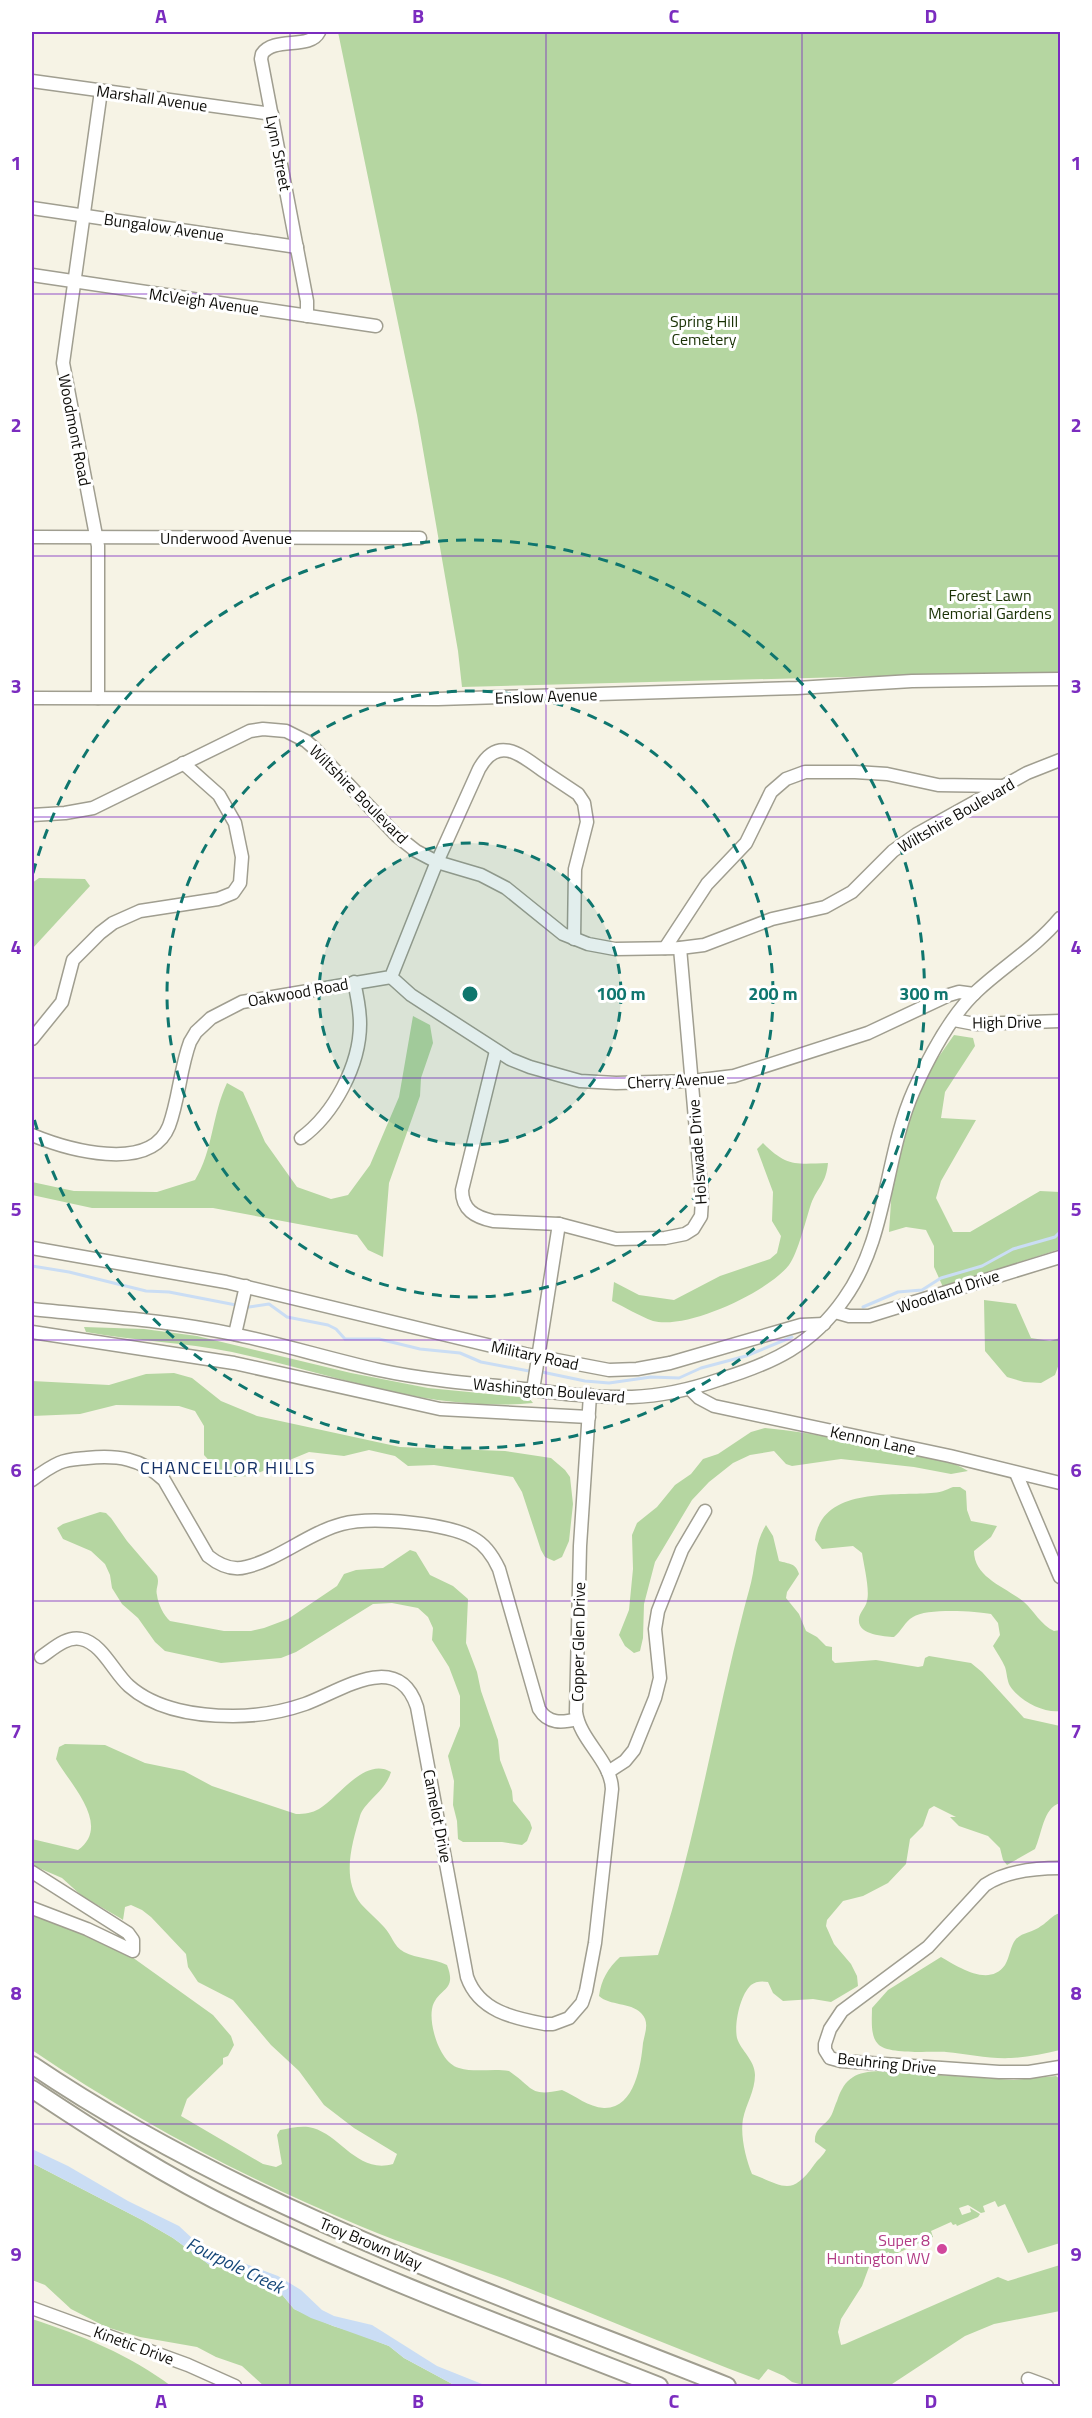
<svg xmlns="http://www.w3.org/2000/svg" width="1092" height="2418" font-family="'Titillium Web',sans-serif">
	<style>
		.green { fill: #b5d6a1 }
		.water { fill: #caddf4 }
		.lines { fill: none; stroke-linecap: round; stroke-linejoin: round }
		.stream { stroke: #caddf4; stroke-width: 3 }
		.minor-casing { stroke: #a09e90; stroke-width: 15 }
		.major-casing { stroke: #a09e90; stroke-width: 20 }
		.minor { stroke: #fff; stroke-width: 12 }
		.major { stroke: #fff; stroke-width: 16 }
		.grid { fill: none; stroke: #7b2cbf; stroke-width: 1.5; stroke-opacity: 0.55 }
		.ring { fill: none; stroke: #0f766e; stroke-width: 3; stroke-dasharray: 10 8 }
		.hotel-dot { fill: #d1479c; stroke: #fff; stroke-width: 2 }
		.labels { text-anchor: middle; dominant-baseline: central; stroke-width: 6; stroke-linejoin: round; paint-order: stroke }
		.street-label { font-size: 16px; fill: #0d0c08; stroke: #fff }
		.park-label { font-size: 16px; fill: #193104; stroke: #fff }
		.hotel-label { font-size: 16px; fill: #b23c85; stroke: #fff; text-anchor: end }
		.neighbourhood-label { font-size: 18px; letter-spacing: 1.5px; fill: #143166; stroke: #fff }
		.water-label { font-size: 18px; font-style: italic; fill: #154778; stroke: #fff }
		.centre { fill: #0f766e; stroke: #fff; stroke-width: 3 }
		.ring-label { font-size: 18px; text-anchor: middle; font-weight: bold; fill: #0f766e; stroke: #fff; stroke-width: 6; stroke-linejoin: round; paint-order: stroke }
		.neatline { fill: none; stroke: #7b2cbf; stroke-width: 2 }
		.grid-label { font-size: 20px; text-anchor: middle; font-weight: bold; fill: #7b2cbf }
	</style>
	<rect width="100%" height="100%" fill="#f6f3e5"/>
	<g class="green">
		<polygon points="338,32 1060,32 1060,674 921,675 462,687 458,651 417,415"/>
		<polygon points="39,878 85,879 90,886 32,949 32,883"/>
		<path d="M413,1016L430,1025L433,1043L421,1078L420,1096L389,1183L383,1257L368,1250L357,1235L213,1208H92L32,1195V1182L74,1191L157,1192L195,1180C213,1151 212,1114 227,1083L243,1092L265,1142L297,1187L331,1199L348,1195L370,1165L399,1097Z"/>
		<polygon points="954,1035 973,1038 975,1046 945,1092 941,1118 976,1120 941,1181 936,1198 953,1232 970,1232 1040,1191 1060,1192 1060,1249 943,1287 934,1267 934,1246 926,1230 906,1227 889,1232 893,1172 916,1089"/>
		<path d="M763,1143C787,1167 795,1164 828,1163C826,1184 818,1186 811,1204C806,1219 798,1253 789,1265C768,1292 687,1330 653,1321C639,1316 625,1307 612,1301L614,1282L639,1295L674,1300L720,1276L770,1259L777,1253L781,1236L772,1221L773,1192L757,1149Z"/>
		<polygon points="984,1300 1016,1304 1031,1338 1050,1341 1060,1338 1060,1361 1055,1375 1041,1383 1024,1382 1007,1377 985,1351"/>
		<path d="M84,1327L144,1329L197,1336L351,1373L428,1388L529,1398L533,1403C430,1413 331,1373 232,1352C184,1342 134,1341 86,1332Z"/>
		<polygon points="174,1373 192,1378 221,1401 257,1416 400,1447 505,1451 551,1458 565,1470 570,1477 573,1504 569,1541 562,1557 554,1561 545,1557 541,1550 522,1492 513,1477 434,1465 408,1466 395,1456 369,1450 344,1456 309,1452 251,1476 233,1477 217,1469 204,1455 204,1426 195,1411 179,1406 116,1405 80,1414 32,1416 32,1381 109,1385 146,1374"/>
		<path d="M765,1428C814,1433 863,1443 911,1453C931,1458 951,1460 968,1471L951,1474L914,1467L841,1459L792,1466L786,1464L774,1451L750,1455L733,1463L709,1482L692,1500L655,1562L644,1604L643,1638L640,1651L634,1653L625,1646L619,1635L629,1610L633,1569L632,1535L637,1523L657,1507L675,1485L691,1474L703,1459L718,1454L751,1432Z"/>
		<path d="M953,1487H960L966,1491L967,1510L971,1521L997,1526L991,1537L974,1551C974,1578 1006,1587 1024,1602C1034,1611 1041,1625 1054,1631L1060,1630V1711C1043,1713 1020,1701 1010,1686C1007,1681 1007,1673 1005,1667C1002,1660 997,1653 993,1646L1000,1635L998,1623L991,1614C976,1611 926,1608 913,1617C904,1622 902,1631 894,1637C884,1636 857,1635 859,1619C859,1613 866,1607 867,1601C870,1590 864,1566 862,1553L853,1546L822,1549L815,1540C821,1487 892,1496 931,1493C939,1493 946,1490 953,1487Z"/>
		<path d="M100,1512L106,1513L111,1518L127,1541L157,1576C160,1584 155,1588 157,1595C158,1604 164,1616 170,1621L224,1631H251L264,1628L288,1619L337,1586L344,1574L356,1570L383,1568L410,1550L416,1552L430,1575L453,1586L468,1599L466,1643L477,1672L481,1691L498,1740L500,1760L512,1791L513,1801L530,1822L532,1828L527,1841L522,1845L502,1842H463L458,1839L457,1821L453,1805L454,1781L448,1756L460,1726V1696L449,1667L432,1640L433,1628L428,1617L418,1608L392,1603L373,1604L296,1652L281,1658L221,1663L165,1651L155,1642L138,1618L122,1604L112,1588L110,1575L105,1564L91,1551L63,1539L57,1528L63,1524Z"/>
		<path d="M766,1525L773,1536L779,1561C789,1564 796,1563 799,1574L787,1592L786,1598L799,1614L806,1631L817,1637L826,1646L832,1647V1660L835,1663L876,1660L918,1667L923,1666L925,1658L929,1656L971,1663L982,1672L1024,1718L1060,1726V1803C1043,1808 1042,1834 1035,1849L1007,1865L1003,1860L1000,1848L988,1836L959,1826L950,1817H956L934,1806L929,1809L923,1826L910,1839L906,1864L888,1883L863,1896L843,1901L827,1920L826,1926L834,1944L851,1964L857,1976L858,1986L831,2002L813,1999L783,2001L773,1993L768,1982C762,1981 756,1981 751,1985C740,1995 734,2024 737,2038C741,2051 755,2060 755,2075C755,2091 746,2104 743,2119C740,2136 746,2159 752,2174C784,2186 791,2197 814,2165C818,2159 822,2157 826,2150L815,2142C814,2130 822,2127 829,2119C833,2114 834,2107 837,2101C845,2077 856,2072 880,2071L1014,2080L1056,2076L1060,2079V2243L1028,2253L1005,2204L998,2207L995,2201L983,2206L985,2212L981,2213L968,2205L959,2208L962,2215L971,2212L970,2208L980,2214L978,2217L957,2226L956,2224L953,2225L951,2222L931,2231L933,2237L889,2257V2252L878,2256L869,2267L862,2286L841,2319L838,2332L841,2345L845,2344L998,2277L1008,2281L1060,2265V2311L994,2324L965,2336L889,2386H807L792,2382L784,2376L768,2369L759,2380C673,2348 590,2312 505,2279C457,2261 407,2246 360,2226C244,2178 135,2120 32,2050V1914L102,1941L132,1957L213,2015L231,2036L234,2045L228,2056L223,2058V2064L187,2099L181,2116L263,2164L276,2167L282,2164L277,2135L280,2130C291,2128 303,2125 313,2128C341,2136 358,2174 393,2164L397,2154L354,2128L324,2105L299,2071L271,2045L233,2000L198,1982L188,1967L186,1954L151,1917L142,1910L131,1905L125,1907L123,1920L120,1918L82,1896L62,1878L32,1865V1839L78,1850C113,1825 68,1782 56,1759L59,1747L65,1744L105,1745L145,1763L184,1771L212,1786L296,1814C305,1814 312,1813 319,1809C338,1798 365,1756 391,1772C385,1792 364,1802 360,1816C352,1844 341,1878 361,1904C368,1912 377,1919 384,1927C392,1935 393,1946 404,1952C417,1959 433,1958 447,1965C458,1993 437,1987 432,2009C429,2026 440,2063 459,2068C476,2073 492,2068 509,2071C534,2088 529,2097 562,2090C576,2096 588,2107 604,2108C635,2109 641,2064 643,2043C645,2032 650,2022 641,2013C630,2002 610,2006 599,1996C601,1980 608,1968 620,1957L658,1955C696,1842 714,1724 744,1609C747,1597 751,1585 753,1573C756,1556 756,1541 766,1525Z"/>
		<path d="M1060,1913V2050C1044,2054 1027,2057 1011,2058C989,2059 968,2054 946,2052C932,2051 887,2055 878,2044C870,2036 872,2019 872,2008L888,1990L941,1957C957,1966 989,1988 1005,1965C1010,1957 1010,1946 1016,1939C1023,1932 1034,1932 1041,1926C1048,1922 1052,1915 1060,1913Z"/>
		<polygon points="32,2163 142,2220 173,2238 211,2266 239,2270 262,2280 279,2291 294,2309 333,2326 353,2332 389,2346 404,2358 456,2386 264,2386 242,2366 216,2357 197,2347 140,2337 106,2327 71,2309 45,2285 32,2280"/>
		<path d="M32,2319C81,2335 130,2355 171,2386H32Z"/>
	</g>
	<polygon class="water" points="32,2149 68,2166 128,2201 179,2226 208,2253 222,2255 278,2276 301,2290 322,2310 334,2316 372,2325 437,2366 487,2386 456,2386 404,2358 389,2346 311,2318 294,2309 279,2291 262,2280 239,2270 211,2266 173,2238 142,2220 32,2163"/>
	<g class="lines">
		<g class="stream">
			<polyline points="32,1266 69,1272 146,1291 169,1292 236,1305"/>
			<polyline points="249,1307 269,1304 287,1317 328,1325 336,1329 345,1339 379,1339 420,1349 460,1353 481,1362 529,1371"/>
			<polyline points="863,1307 898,1292 922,1290 941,1278 982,1266 1013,1249 1055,1237 1060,1232"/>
			<polyline points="542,1372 585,1381 609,1383 651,1377 679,1378 701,1368 746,1356 792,1337"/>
		</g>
		<g class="minor-casing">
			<g id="minor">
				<polyline points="32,81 272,114"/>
				<polyline points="32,208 297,247"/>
				<polyline points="32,275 376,326"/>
				<path d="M307,316V301L261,59L262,54C274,36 310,50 319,32"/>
				<polyline points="32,537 420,538"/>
				<polyline points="32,698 438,699 797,688 912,681 1060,679"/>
				<polyline points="98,698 98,546 63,363 101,91"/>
				<polyline points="32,815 65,813 93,808 250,731 263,729 286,731 306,741 314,748 397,836 416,851 437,862 481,875 506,888 563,934 588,944 615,949 680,948 704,945 772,919 825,907 852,892 893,851 917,834 1027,773 1060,760"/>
				<polyline points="665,948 707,884 746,843 771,792 786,779 805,772 855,772 887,774 938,785 1002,786"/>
				<polyline points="391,977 411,995 510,1059 530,1067 580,1081 616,1083 692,1081 734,1076 868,1033 949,995 959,992 974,994"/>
				<polyline points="954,1020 975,1024 1060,1021"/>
				<polyline points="32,1039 62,1002 73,960 100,933 113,923 140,911 218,899 233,893 240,883 242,857 235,823 219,795 183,763"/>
				<path d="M496,1051L462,1190C462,1210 475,1217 493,1221L559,1224L616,1239L665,1238L685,1234L693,1229L701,1216L702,1199L680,948"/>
				<path d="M32,1135C66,1149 150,1174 169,1126C179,1099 180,1069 190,1042L196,1032L211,1018L242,1002L391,977L434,869L479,769C497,736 519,753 542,770C554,778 566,786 578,794L584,803L587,822L575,869L574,939"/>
				<path d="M301,1138C334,1114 360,1065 360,1024C360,1009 357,995 354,982"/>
				<polyline points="32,1248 226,1282 525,1354 609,1370 637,1369 670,1363 801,1325 824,1324"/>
				<path d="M32,1309C98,1316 167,1320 233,1334C282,1344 330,1359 379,1370C421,1379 465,1383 508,1387C549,1392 591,1398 632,1397C663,1396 692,1389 721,1379C773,1363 812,1345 844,1299C888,1238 884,1157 914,1090C929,1057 951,1015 977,991C1005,965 1036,947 1060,918"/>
				<polyline points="835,1312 849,1316 869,1316 1060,1257"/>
				<polyline points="32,1332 234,1363 440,1409 589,1417"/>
				<polyline points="235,1334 246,1286"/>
				<polyline points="690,1389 699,1398 714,1406 950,1456 1060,1483"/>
				<polyline points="533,1390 559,1224"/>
				<polyline points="1016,1473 1060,1577"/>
				<path d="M32,1480C40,1474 50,1467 59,1463C68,1459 78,1459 87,1458C117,1455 141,1458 164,1480L208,1556C218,1564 232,1571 246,1567C280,1559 308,1533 342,1524C371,1516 447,1523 473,1538C486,1545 493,1556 499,1569L539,1709C548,1724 562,1723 577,1719"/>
				<path d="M41,1657C53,1649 66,1636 81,1639C102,1643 114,1673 129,1686C156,1710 199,1716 233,1716C257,1716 282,1712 305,1704C341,1691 398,1649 417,1707L467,1977C479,2011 513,2018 545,2024H553L569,2018L582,2003L586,1991L595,1943L612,1789C611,1760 580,1741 576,1712L580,1546L590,1395"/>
				<polyline points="608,1772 625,1761 634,1750 655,1698 660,1678 655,1629 658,1611 682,1550 705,1511"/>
				<path d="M1060,1868C1036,1868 1006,1871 985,1885L928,1947L842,2011L830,2029L825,2044V2050L830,2058L841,2061L999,2072H1029L1060,2067"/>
				<polyline points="32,1872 128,1933 133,1940 133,1951 87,1929 32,1908"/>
				<polyline points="32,2308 188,2365 235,2386"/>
				<polyline points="1028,2379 1047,2386"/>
			</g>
		</g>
		<g class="major-casing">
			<g id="major">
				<path d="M32,2065C244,2208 491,2292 727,2386"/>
				<path d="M32,2089C98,2133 167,2177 239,2212C375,2278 519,2331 659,2386"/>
			</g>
		</g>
		<use href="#minor" class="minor"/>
		<use href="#major" class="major"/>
	</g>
	<path class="grid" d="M290,32V2386M546,32V2386M802,32V2386M32,294H1060M32,556H1060M32,817H1060M32,1078H1060M32,1340H1060M32,1601H1060M32,1862H1060M32,2124H1060"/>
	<circle cx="470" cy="994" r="151" fill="#0f766e" fill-opacity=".12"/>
	<g class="ring">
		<circle cx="470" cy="994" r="151"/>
		<circle cx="470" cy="994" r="303"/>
		<path d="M33 873A454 454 0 1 1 33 1115"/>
	</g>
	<circle class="hotel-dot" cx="942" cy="2249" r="6"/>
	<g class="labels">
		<g class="street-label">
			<text transform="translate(152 98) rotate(8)">Marshall Avenue</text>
			<text transform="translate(279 153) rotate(79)">Lynn Street</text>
			<text transform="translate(164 227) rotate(8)">Bungalow Avenue</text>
			<text transform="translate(204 301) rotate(8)">McVeigh Avenue</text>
			<text transform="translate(75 430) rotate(79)">Woodmont Road</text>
			<text x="226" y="538">Underwood Avenue</text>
			<text transform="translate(546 696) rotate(-2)">Enslow Avenue</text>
			<text transform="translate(359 794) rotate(45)">Wiltshire Boulevard</text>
			<text transform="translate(956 815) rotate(-30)">Wiltshire Boulevard</text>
			<text transform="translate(298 992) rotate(-10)">Oakwood Road</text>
			<text transform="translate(1007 1022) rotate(-1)">High Drive</text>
			<text transform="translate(676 1080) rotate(-3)">Cherry Avenue</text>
			<text transform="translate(697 1152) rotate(-94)">Holswade Drive</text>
			<text transform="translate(948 1291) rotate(-18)">Woodland Drive</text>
			<text transform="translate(535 1355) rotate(12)">Military Road</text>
			<text transform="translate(549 1390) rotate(5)">Washington Boulevard</text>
			<text transform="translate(873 1440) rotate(12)">Kennon Lane</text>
			<text transform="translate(578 1642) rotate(-89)">Copper Glen Drive</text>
			<text transform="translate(438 1816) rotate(79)">Camelot Drive</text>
			<text transform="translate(887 2063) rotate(6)">Beuhring Drive</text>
			<text transform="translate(371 2243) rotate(23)">Troy Brown Way</text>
			<text transform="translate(134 2345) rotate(20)">Kinetic Drive</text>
		</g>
		<g class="park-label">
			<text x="704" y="321">Spring Hill<tspan x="704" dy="18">Cemetery</tspan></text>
			<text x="990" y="595">Forest Lawn<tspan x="990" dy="18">Memorial Gardens</tspan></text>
		</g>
		<g class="hotel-label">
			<text x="930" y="2240">Super 8<tspan x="930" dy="18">Huntington WV</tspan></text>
		</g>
		<g class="neighbourhood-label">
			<text x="228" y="1467">CHANCELLOR HILLS</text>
		</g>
		<g class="water-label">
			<text transform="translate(235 2265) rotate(26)">Fourpole Creek</text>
		</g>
	</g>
	<circle cx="470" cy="994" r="9" class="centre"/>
	<g class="ring-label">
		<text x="621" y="1000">100 m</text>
		<text x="773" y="1000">200 m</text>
		<text x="924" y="1000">300 m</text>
	</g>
	<rect width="1092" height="2418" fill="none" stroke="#ffffff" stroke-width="66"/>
	<rect x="33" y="33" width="1026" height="2352" class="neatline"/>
	<g class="grid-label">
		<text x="161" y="23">A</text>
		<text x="418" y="23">B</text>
		<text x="674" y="23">C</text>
		<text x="931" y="23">D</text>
		<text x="16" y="170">1</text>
		<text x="1076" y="170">1</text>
		<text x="16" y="432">2</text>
		<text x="1076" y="432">2</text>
		<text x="16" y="693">3</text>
		<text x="1076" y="693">3</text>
		<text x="16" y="954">4</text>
		<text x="1076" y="954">4</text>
		<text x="16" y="1216">5</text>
		<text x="1076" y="1216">5</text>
		<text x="16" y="1477">6</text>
		<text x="1076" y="1477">6</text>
		<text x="16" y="1738">7</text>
		<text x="1076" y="1738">7</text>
		<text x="16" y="2000">8</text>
		<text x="1076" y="2000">8</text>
		<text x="16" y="2261">9</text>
		<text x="1076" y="2261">9</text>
		<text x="161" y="2408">A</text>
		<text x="418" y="2408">B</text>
		<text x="674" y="2408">C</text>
		<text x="931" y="2408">D</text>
	</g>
</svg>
